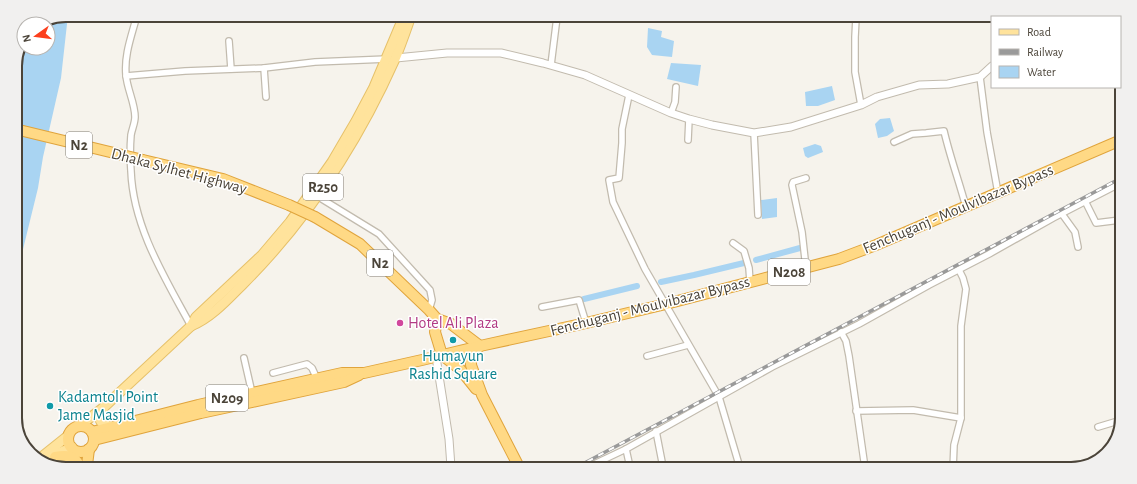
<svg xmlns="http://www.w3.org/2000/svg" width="1137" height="484" font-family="'Alegreya Sans',sans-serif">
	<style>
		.water { fill: #a9d4f2 }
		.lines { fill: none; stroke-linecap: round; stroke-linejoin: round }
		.canal { stroke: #a9d4f2; stroke-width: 6 }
		.minor-casing { stroke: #c2bbae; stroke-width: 8 }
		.tertiary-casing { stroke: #c2bbae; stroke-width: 9 }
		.primary-casing { stroke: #e6c16a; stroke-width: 11 }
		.trunk-casing { stroke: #e0a43c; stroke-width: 12 }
		.minor { stroke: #fff; stroke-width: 5.5 }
		.tertiary { stroke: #fff; stroke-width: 7 }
		.primary { stroke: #ffe39c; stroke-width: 9 }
		.trunk { stroke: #ffd985; stroke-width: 10 }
		.rail-casing { stroke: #9a9a9a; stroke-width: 3.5 }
		.rail { stroke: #fff; stroke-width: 2; stroke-dasharray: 6; stroke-linecap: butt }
		.trunk-bridge-casing { stroke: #e0a43c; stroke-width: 12; stroke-linecap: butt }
		.trunk-bridge { stroke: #ffd985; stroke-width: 10 }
		.hotel-dot { fill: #d1479c; stroke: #fff; stroke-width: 1.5 }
		.culture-dot { fill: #0f9aa8; stroke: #fff; stroke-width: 1.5 }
		.labels { text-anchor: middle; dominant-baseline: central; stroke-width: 3; stroke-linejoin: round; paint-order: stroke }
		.shield { fill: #fff; stroke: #817c74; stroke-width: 1 }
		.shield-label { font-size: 15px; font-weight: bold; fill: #4b4439 }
		.street-label { font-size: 16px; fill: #4b4439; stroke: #fff }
		.hotel-label { font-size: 16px; fill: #b23c85; stroke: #fff; text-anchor: start }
		.culture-label { font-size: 16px; fill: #0d838f; stroke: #fff }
		.rim { fill: none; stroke: #4b4439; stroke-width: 2 }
	</style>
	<rect width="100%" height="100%" fill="#f6f3ec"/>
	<g class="water">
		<polygon points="66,15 68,15 61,78 43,157 38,188 15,282 15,63 24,43 24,48 48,48 48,24 44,24"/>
		<polygon points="648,28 662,31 661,37 674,41 672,57 652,55 647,47"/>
		<polygon points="671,63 701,65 698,86 667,79"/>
		<polygon points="832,86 835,100 818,106 806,106 805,92"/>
		<polygon points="890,118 894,131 887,136 878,138 875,124 880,119"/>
		<polygon points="815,144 821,146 823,152 808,158 805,156 803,148"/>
		<polygon points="777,198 777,217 762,219 761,200"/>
	</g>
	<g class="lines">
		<g class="canal">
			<polyline points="756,260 800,248"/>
			<polyline points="661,282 694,275 744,263"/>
			<polyline points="584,299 637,286"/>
		</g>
		<g class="minor-casing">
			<g id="minor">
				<path d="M137,15C132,35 124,54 126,75C127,89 135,103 135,117C135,123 132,129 131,135C130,147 130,159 131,171C133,227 165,278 191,326"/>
				<polyline points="856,18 855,37 855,72 861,105"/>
				<polyline points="229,41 231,69"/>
				<polyline points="551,65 557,17"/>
				<polyline points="264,68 266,97"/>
				<polyline points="126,76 185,71 264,68 315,62 387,59"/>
				<polyline points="980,77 987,132 998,193"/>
				<polyline points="629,95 622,129 622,143 619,178 609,180 613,202 645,269 719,397 740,468"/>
				<polyline points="671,113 675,102 676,87"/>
				<polyline points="754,133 758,215"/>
				<polyline points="688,140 689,119"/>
				<path d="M894,142L912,134L926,133L944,131C950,157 959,181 966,207"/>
				<polyline points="806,178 793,182 792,185 802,232 806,268"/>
				<polyline points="317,196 379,234 430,290 432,300 429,310"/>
				<polyline points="1085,201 1096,223 1120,220"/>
				<polyline points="1062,214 1075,232 1078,247"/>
				<polyline points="733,243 744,251 749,268 750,282"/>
				<polyline points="542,307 579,300 586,323"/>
				<polyline points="841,332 846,341 849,356 865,468"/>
				<polyline points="647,356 688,345"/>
				<polyline points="244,358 252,393"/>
				<polyline points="273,373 307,364 312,368 317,379"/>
				<polyline points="856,411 913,410 961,418"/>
				<polyline points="1098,427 1118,421"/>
				<polyline points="656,431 663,467"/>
				<polyline points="626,449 630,467"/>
				<polyline points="588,467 626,449 772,367 859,324 929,285 989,254 1053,218 1121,183"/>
				<polyline points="953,469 954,445 961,418 961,326 966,289 963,278 959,270"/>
			</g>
		</g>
		<g class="tertiary-casing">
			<g id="tertiary">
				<polyline points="396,58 447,53 501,53 543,63 585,75 671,113 689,119 712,125 754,133 791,127 861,105 877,97 919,85 948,84 980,77 992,66"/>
				<polyline points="436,357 449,439 451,467"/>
			</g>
		</g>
		<g class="primary-casing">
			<g id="primary">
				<path d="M191,326C211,318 228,299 243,284C307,220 358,142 395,59C401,45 406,30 411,16"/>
				<path d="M103,408C98,418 98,425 111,426"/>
				<polyline points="79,426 103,408 191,326 196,317 262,255 290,222 332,162 356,121 374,87 404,16"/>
				<polyline points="39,459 69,435"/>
				<polyline points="46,464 59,453 72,447"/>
			</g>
		</g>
		<g class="trunk-casing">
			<g id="trunk">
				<polyline points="143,160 223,179 289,205"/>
				<polyline points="315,217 360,244 429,310 437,319 451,324 480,346 471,353 471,365 482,395 519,467"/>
				<polyline points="437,319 435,332 442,355 460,369 476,389"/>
				<circle cx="81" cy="439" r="13"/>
				<polyline points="92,432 198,405 342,373 364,373 422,360 480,346 586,323 666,304 839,259 876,245 1121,140"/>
				<polyline points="94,440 201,413 344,382 359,375"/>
				<path d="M55,457C66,455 74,455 79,465"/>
				<polyline points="87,465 89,449"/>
			</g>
		</g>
		<use href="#minor" class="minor"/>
		<use href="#tertiary" class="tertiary"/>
		<use href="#primary" class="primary"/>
		<use href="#trunk" class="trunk"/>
		<g class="rail-casing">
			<polyline id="rail" points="577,467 1121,178"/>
		</g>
		<use href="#rail" class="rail"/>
		<g class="trunk-bridge-casing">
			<g id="trunk-bridge">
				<polyline points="15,129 143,160"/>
				<polyline points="289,205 315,217"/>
			</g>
		</g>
		<use href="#trunk-bridge" class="trunk-bridge"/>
	</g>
	<circle class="hotel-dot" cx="400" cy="323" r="4"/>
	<g class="culture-dot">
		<circle cx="453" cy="340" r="4"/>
		<circle cx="50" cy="406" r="4"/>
	</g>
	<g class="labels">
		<g class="shield">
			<rect x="66" y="132" width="26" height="26" rx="3"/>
			<rect x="303" y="174" width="40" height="26" rx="3"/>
			<rect x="367" y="250" width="26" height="26" rx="3"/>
			<rect x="768" y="259" width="42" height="26" rx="3"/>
			<rect x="206" y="385" width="42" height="26" rx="3"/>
		</g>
		<g class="shield-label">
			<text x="79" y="145">N2</text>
			<text x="323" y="187">R250</text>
			<text x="380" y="263">N2</text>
			<text x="789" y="272">N208</text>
			<text x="227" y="398">N209</text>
		</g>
		<g class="street-label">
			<text transform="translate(179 171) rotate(15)">Dhaka Sylhet Highway</text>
			<text transform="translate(958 209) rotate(-23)">Fenchuganj - Moulvibazar Bypass</text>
			<text transform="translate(650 306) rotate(-14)">Fenchuganj - Moulvibazar Bypass</text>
		</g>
		<g class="hotel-label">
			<text x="408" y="323">Hotel Ali Plaza</text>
		</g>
		<g class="culture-label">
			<text x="453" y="356">Humayun<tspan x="453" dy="18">Rashid Square</tspan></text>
			<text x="58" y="397" text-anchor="start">Kadamtoli Point<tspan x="58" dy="18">Jame Masjid</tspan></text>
		</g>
	</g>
	<path d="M0 0H1137V484H0ZM66 22H1071A44 44 0 0 1 1115 66V418A44 44 0 0 1 1071 462H66A44 44 0 0 1 22 418V66A44 44 0 0 1 66 22Z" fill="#f1f0ef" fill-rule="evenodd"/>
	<path class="rim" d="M66 22H1071A44 44 0 0 1 1115 66V418A44 44 0 0 1 1071 462H66A44 44 0 0 1 22 418V66A44 44 0 0 1 66 22Z"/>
	<rect x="991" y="16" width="130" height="72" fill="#ffffff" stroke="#b7b4b0"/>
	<rect x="999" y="29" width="20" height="6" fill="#ffe39c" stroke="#b7b4b0"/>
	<text x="1027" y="36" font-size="12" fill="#4b4439">Road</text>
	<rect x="999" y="49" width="20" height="6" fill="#9a9a9a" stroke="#b7b4b0"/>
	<text x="1027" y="56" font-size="12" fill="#4b4439">Railway</text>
	<rect x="999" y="66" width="20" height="12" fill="#a9d4f2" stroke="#b7b4b0"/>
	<text x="1027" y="76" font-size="12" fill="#4b4439">Water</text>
	<g transform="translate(36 36) rotate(256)"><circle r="19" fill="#ffffff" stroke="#b7b4b0"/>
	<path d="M0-3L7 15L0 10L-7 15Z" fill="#fc3f1d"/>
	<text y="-6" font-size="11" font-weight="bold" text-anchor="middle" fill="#4b4439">N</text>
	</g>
</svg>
